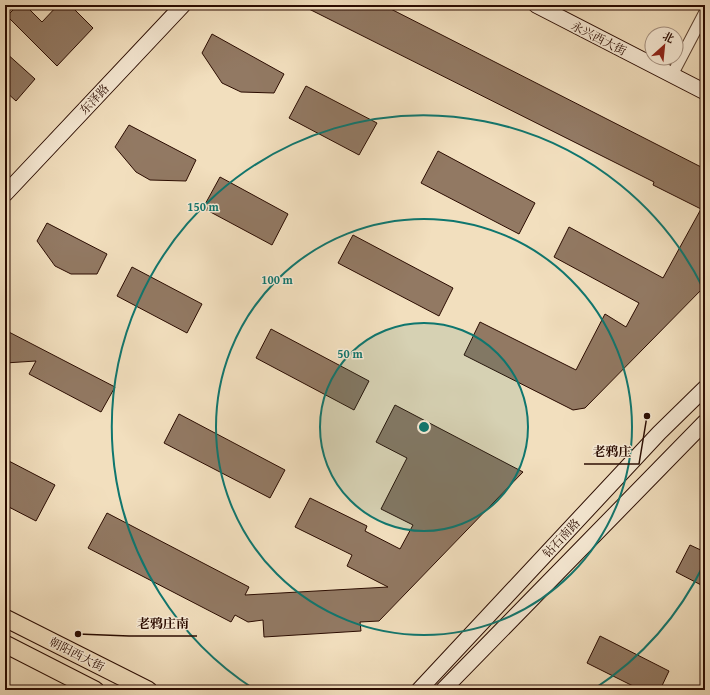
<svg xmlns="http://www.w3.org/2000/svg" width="710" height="695" font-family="'Gentium Book Plus','Noto Serif SC',serif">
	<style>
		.building { fill: #927963; stroke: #2a0b00 }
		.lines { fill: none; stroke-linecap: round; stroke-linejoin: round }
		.street-casing { stroke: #5c4030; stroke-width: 13 }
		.secondary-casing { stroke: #2a0b00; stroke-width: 17 }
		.primary-casing { stroke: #2a0b00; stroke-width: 19 }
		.street { stroke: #f7ead5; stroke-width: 11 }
		.secondary { stroke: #f7ead5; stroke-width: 15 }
		.primary { stroke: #f2dfbe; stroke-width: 17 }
		.ring { fill: none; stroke: #0f766e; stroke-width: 2 }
		.labels { text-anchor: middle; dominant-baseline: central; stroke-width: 3; stroke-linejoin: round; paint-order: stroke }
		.street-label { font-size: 12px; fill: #2a0b00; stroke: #f7ead5 }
		.centre { fill: #0f766e; stroke: #f7ead5; stroke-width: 2 }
		.ring-label { font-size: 12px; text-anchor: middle; font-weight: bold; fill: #0f766e; stroke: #f7ead5; stroke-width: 3; stroke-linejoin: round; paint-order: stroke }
		.leader { fill: none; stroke: #2a0b00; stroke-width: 1.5 }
		.callout-dot { fill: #2a0b00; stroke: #f7ead5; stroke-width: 1.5 }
		.callout-label { font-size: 13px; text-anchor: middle; font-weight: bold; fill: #2a0b00; stroke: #f7ead5; stroke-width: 3; stroke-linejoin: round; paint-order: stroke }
	</style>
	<rect width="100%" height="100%" fill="#f2dfbe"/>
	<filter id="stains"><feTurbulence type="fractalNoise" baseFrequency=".005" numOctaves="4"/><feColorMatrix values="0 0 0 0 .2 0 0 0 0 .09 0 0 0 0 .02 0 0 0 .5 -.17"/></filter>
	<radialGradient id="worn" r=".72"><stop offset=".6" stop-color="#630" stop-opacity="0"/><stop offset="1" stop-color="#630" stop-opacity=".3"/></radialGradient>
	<g class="building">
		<polygon points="18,5 25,5 42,22 58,5 70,5 93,28 57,66 7,16"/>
		<polygon points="301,5 383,5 705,169 705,286 585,408 573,410 464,355 480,322 576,370 605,314 626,327 639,303 554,257 569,227 663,278 701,209 653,185 654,182"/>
		<polygon points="212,34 284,74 274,93 241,92 222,83 202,53"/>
		<polygon points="5,52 35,79 16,101 5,91"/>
		<polygon points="306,86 377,123 359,155 289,118"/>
		<polygon points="129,125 196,160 186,181 150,180 136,172 115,147"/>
		<polygon points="438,151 535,203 519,234 421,183"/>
		<polygon points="220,177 288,214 272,245 203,208"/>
		<polygon points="47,223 107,254 97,274 71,274 55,266 37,241"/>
		<polygon points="353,235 453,288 439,316 338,263"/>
		<polygon points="132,267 202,304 187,333 117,296"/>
		<polygon points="271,329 369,381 354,410 256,358"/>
		<polygon points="5,330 115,387 101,412 29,374 36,361 5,363"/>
		<polygon points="395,405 523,472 379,621 360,622 361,631 264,637 263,620 248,622 235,615 231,622 88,548 107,513 249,587 245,595 388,587 347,566 352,555 295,527 310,498 367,526 365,531 400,549 413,525 381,509 407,458 376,442"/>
		<polygon points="179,414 285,470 270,498 164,443"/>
		<polygon points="5,459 55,485 36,521 5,505"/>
		<polygon points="690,545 705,552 705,587 676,572"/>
		<polygon points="600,636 669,671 660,690 641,690 587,663"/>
	</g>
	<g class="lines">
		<g class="street-casing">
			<polyline id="street" points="672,75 705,12"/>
		</g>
		<g class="secondary-casing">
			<g id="secondary">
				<polyline points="536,5 705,92"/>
				<polyline points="5,194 183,5"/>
				<polyline points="419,690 659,433 705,388"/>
				<polyline points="443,690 705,422"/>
			</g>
		</g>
		<g class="primary-casing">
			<g id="primary">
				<polyline points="5,618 148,690"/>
				<polyline points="5,644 95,690"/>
			</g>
		</g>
		<use href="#street" class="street"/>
		<use href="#secondary" class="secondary"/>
		<use href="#primary" class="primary"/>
	</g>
	<circle cx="424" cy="427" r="104" fill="#0f766e" fill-opacity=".12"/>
	<g class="ring">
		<circle cx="424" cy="427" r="104"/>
		<circle cx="424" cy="427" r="208"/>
		<path d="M704 564A312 312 0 0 1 594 689M254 689A312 312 0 1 1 704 290"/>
	</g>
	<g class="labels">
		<g class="street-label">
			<text transform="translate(599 38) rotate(27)">永兴西大街</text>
			<text transform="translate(94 99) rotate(-47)">东泽路</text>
			<text transform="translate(561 538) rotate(-47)">钻石南路</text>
			<text transform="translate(77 654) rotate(27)">朝阳西大街</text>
		</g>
	</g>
	<circle cx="424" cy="427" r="6" class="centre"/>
	<g class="ring-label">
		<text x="203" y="211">150 m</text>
		<text x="277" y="284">100 m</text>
		<text x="350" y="358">50 m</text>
	</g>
	<path class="leader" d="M647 416L639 464H584M78 634L129 636H197"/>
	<g class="callout-dot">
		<circle cx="647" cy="416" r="4"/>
		<circle cx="78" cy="634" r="4"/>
	</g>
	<g class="callout-label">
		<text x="612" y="456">老鸦庄</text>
		<text x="163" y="628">老鸦庄南</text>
	</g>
	<rect width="710" height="695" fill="none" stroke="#f2dfbe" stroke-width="20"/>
	<rect x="6" y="6" width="698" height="683" fill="none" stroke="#2a0b00" stroke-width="2"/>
	<rect x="10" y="10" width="690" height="675" fill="none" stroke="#2a0b00"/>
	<g transform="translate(664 46) rotate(27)"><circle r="19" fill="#f7ead5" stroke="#a59180"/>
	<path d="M0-3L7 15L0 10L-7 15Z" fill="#8f2418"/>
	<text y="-6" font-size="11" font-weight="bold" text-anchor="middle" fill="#2a0b00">北</text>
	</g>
	<rect width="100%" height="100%" filter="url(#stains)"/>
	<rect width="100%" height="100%" fill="url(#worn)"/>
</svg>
